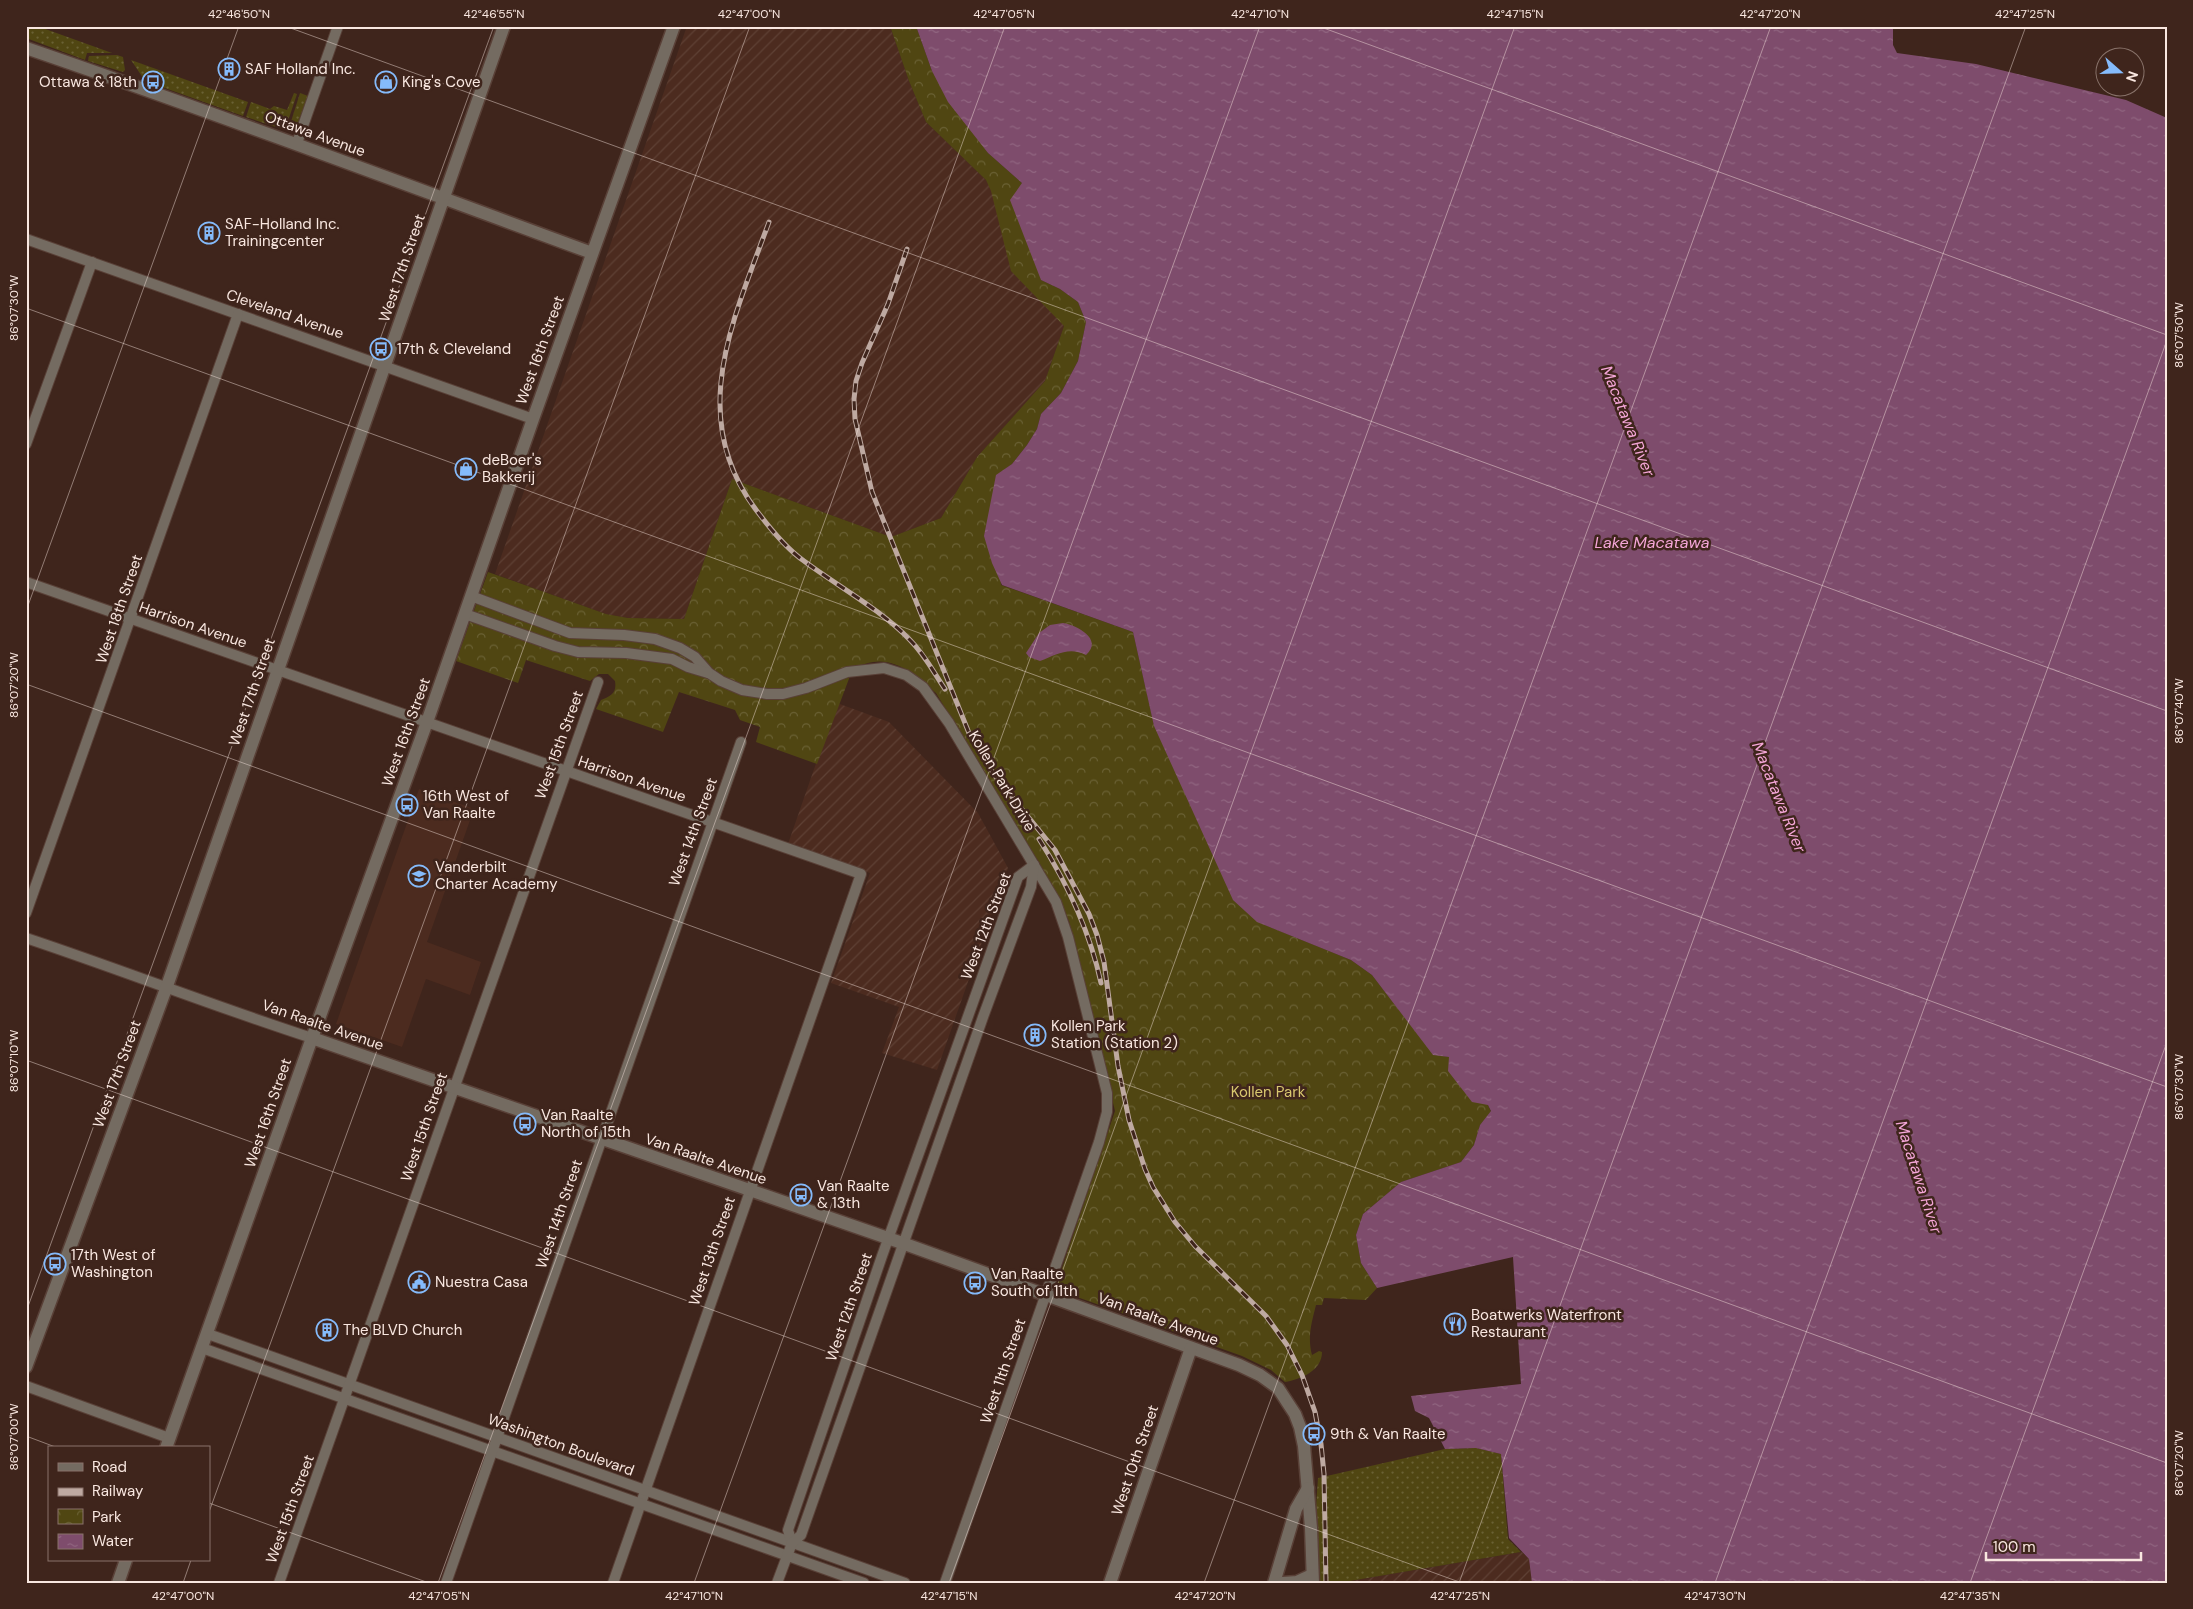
<svg xmlns="http://www.w3.org/2000/svg" width="2193" height="1609" font-family="'DM Sans',sans-serif">
	<style>
		.built { fill: #4c2b1f }
		.industrial { fill: url(#industrial-furrows) }
		.grass { fill: url(#grass-dots) }
		.park { fill: url(#park-crowns) }
		.water { fill: url(#water-ripples) }
		.lines { fill: none; stroke-linecap: round; stroke-linejoin: round }
		.minor-casing { stroke: #594037; stroke-width: 12 }
		.tertiary-casing { stroke: #594037; stroke-width: 15 }
		.minor { stroke: #746b61; stroke-width: 10 }
		.tertiary { stroke: #746b61; stroke-width: 12 }
		.rail-casing { stroke: #bea9a1; stroke-width: 5 }
		.rail { stroke: #3f251c; stroke-width: 3; stroke-dasharray: 9; stroke-linecap: butt }
		.ticks { fill: none; stroke: #f9e7e0; stroke-width: 1; stroke-opacity: 0.45 }
		.labels { text-anchor: middle; dominant-baseline: central; stroke-width: 5; stroke-linejoin: round; paint-order: stroke }
		.poi-label { font-size: 15px; fill: #f9e7e0; stroke: #3f251c; text-anchor: start }
		.street-label { font-size: 15px; fill: #f9e7e0; stroke: #3f251c }
		.park-label { font-size: 15px; fill: #d9c86f; stroke: #3f251c }
		.water-label { font-size: 16px; font-style: italic; fill: #f5a6d8; stroke: #3f251c }
		.neatline { fill: none; stroke: #f9e7e0; stroke-width: 2 }
		.ticks-label { font-size: 12px; text-anchor: middle; fill: #f9e7e0 }
	</style>
	<defs>
		<pattern id="industrial-furrows" width="10" height="10" patternUnits="userSpaceOnUse" patternTransform="scale(1.25)"><rect width="10" height="10" fill="#4c2b1f"/><path d="M-1 1l2-2M0 10L10 0M9 11l2-2" fill="none" stroke="#5e4034"/></pattern>
		<pattern id="grass-dots" width="8" height="8" patternUnits="userSpaceOnUse" patternTransform="scale(1.25)"><rect width="8" height="8" fill="#504612"/><path d="M2 2h.1M6 6h.1" fill="none" stroke="#6a6134" stroke-width="1.8" stroke-linecap="round"/></pattern>
		<pattern id="park-crowns" width="20" height="18" patternUnits="userSpaceOnUse" patternTransform="scale(1.25)"><rect width="20" height="18" fill="#504612"/><path d="M2 6a3 3 0 1 1 6 0M12 15a3 3 0 1 1 6 0" fill="none" stroke="#6a6134"/></pattern>
		<pattern id="water-ripples" width="26" height="14" patternUnits="userSpaceOnUse" patternTransform="scale(1.25)"><rect width="26" height="14" fill="#7e4c6c"/><path d="M2 4q2-2 4 0t4 0M15 11q2-2 4 0t4 0" fill="none" stroke="#916681"/></pattern>
	</defs>
	<rect width="100%" height="100%" fill="#3f251c"/>
	<polygon class="built" points="419,789 474,809 427,942 481,962 470,995 426,979 402,1047 336,1024"/>
	<g class="industrial">
		<polygon points="687,26 890,26 909,81 926,122 986,180 1064,326 1045,381 977,457 941,518 891,537 732,479 684,619 628,618 606,614 495,574"/>
		<polygon points="837,703 889,722 978,813 1008,868 937,1070 882,1053 899,1007 831,983 870,873 788,844"/>
		<polygon points="1522,1552 1529,1559 1532,1583 1338,1583"/>
	</g>
	<g class="grass">
		<polygon points="26,26 37,26 112,53 87,53 85,60 26,38"/>
		<polygon points="117,55 123,57 125,70 123,72 88,61 89,56"/>
		<polygon points="131,60 248,102 243,116 145,81"/>
		<polygon points="294,93 297,94 285,130 246,117 251,102 270,109 274,106 287,110"/>
		<polygon points="300,93 308,96 297,125 289,128"/>
		<polygon points="1476,1448 1501,1454 1508,1539 1521,1552 1338,1583 1319,1583 1315,1520 1318,1478 1445,1449"/>
	</g>
	<path class="park" d="M890,26H916L932,71L988,153L1022,183L1041,280L1060,289L1078,302L1086,322L1078,361L1061,393L1041,414L1037,429L1027,445L1012,464L996,476L1001,585L1133,632L1154,725L1265,925L1351,960L1372,975L1433,1054L1449,1057L1488,1105L1491,1112L1480,1125L1474,1145L1461,1162L1401,1182L1363,1214L1356,1235L1361,1263L1377,1288L1366,1300L1324,1298L1322,1305H1316C1312,1321 1307,1337 1312,1355L1319,1351L1322,1352C1322,1371 1301,1379 1285,1382L1271,1370L1242,1356L1063,1292L1058,1288V1280L1115,1111L1069,921L1040,864L936,693C920,678 897,658 873,662C866,663 859,666 853,668L817,764L756,742L760,727L740,720L735,710L679,692L663,732L596,709L601,700C611,696 617,693 615,681L608,674H599L590,681L526,660L518,683L456,661L488,572L606,614L628,618L684,619L732,479L891,537L941,518L977,457L1045,381L1064,326L1011,271L991,191L986,180L926,122L909,81Z"/>
	<g class="water">
		<polygon points="916,26 1893,26 1893,45 1897,53 1976,64 2126,100 2167,118 2167,1583 1532,1583 1529,1559 1509,1538 1501,1454 1476,1448 1445,1449 1429,1418 1415,1411 1411,1396 1521,1384 1513,1257 1377,1288 1361,1263 1356,1235 1363,1214 1401,1182 1461,1162 1474,1145 1480,1125 1491,1111 1488,1105 1472,1102 1448,1071 1449,1057 1433,1055 1372,975 1351,960 1257,922 1233,900 1154,726 1133,632 1002,585 992,563 984,536 996,475 1012,464 1027,445 1037,429 1041,414 1061,393 1078,361 1086,322 1078,302 1060,289 1041,280 1010,200 1022,183 988,153 948,102 932,71"/>
		<path d="M1063,623C1076,625 1104,639 1086,655C1069,646 1056,655 1040,661L1029,657L1026,653L1039,633L1050,625Z"/>
	</g>
	<g class="lines">
		<g class="minor-casing">
			<g id="minor">
				<polyline points="297,143 338,26"/>
				<polyline points="26,239 533,419"/>
				<polyline points="26,444 92,262"/>
				<polyline points="26,582 861,874 613,1583"/>
				<polyline points="471,596 570,633 624,635 655,639 680,648 695,657 709,673 721,681 742,690 767,694 783,694 806,688 847,672 884,668 906,675 923,687 949,723 1056,902 1068,937 1107,1093 1107,1112 1099,1142 945,1583"/>
				<polyline points="465,614 555,646 578,652 626,653 672,659 688,667 708,673"/>
				<polyline points="26,913 238,314"/>
				<path d="M26,938C122,970 216,1007 312,1038"/>
				<polyline points="208,1334 905,1583"/>
				<polyline points="202,1348 864,1583"/>
				<polyline points="26,1386 169,1438"/>
				<polyline points="792,1543 788,1530 882,1256 1018,877 1034,865"/>
				<polyline points="279,1583 598,682"/>
				<polyline points="446,1583 741,742"/>
				<polyline points="777,1583 792,1543 801,1535 983,1017 1031,887 1034,865"/>
			</g>
		</g>
		<g class="tertiary-casing">
			<g id="tertiary">
				<path d="M26,48C216,113 404,184 592,253"/>
				<polyline points="312,1038 905,1244 1239,1365 1260,1375 1278,1388 1295,1414 1300,1427 1304,1446 1311,1528 1313,1583"/>
				<polyline points="26,1367 167,986 504,26"/>
				<polyline points="166,1448 312,1038 427,722 533,419 674,26"/>
				<polyline points="118,1583 126,1560"/>
				<polyline points="1110,1583 1191,1348"/>
				<polyline points="1274,1583 1296,1509 1308,1488"/>
				<polyline points="1283,1583 1297,1582 1312,1575"/>
			</g>
		</g>
		<use href="#minor" class="minor"/>
		<use href="#tertiary" class="tertiary"/>
		<g class="rail-casing">
			<g id="rail">
				<path d="M769,222C733,321 684,420 760,515C773,532 787,549 804,561C839,587 880,609 910,640C925,655 934,673 945,689"/>
				<polyline points="907,249 888,304 862,363 856,381 854,399 855,419 872,492 969,733 995,776 1055,850 1089,914 1097,935 1104,962 1118,1066 1129,1120 1145,1169 1153,1187 1175,1222 1195,1246 1266,1316 1287,1345 1302,1375 1315,1412 1321,1444 1324,1474 1326,1583"/>
				<path d="M1039,839C1067,883 1090,932 1101,983"/>
			</g>
		</g>
		<use href="#rail" class="rail"/>
	</g>
	<path class="ticks" d="M285,26L2167,711M1318,26L2167,335M26,308L2167,1087M26,611L239,26M26,684L2167,1463M26,1060L1462,1583M26,1312L494,26M26,1436L58,1448M209,1503L429,1583M209,1512L750,26M183,1583L191,1560M438,1583L1005,26M694,1583L1260,26M949,1583L1515,26M1204,1583L1771,26M1459,1583L2026,26M1715,1583L2167,340M1970,1583L2167,1042"/>
	<defs>
		<g id="building-ring" transform="scale(1.125)"><circle r="9.5" fill="#3f251c" stroke="#85bbfb" stroke-width="1.5"/><path d="M-4-6H4V6H1V3H-1V6H-4ZM-2.5-4.3h1.7v1.8h-1.7ZM.8-4.3h1.7v1.8H.8ZM-2.5-1h1.7V.8h-1.7ZM.8-1h1.7V.8H.8Z" fill="#85bbfb"/></g>
		<g id="bus-ring" transform="scale(1.125)"><circle r="9.5" fill="#3f251c" stroke="#85bbfb" stroke-width="1.5"/><path d="M-5-6H5V4H4V6H2V4H-2V6H-4V4H-5ZM-3.5-4V0h7V-4ZM-3.5 1.2v1.5H-2V1.2ZM2 1.2v1.5H3.5V1.2Z" fill="#85bbfb"/></g>
		<g id="shop-ring" transform="scale(1.125)"><circle r="9.5" fill="#3f251c" stroke="#85bbfb" stroke-width="1.5"/><path d="M-5-2.5h2.3a2.7 3.5 0 0 1 5.4 0H5L5.5 6h-11ZM-1.5-2.5h3a1.5 2.3 0 0 0-3 0Z" fill="#85bbfb"/></g>
		<g id="school-ring" transform="scale(1.125)"><circle r="9.5" fill="#3f251c" stroke="#85bbfb" stroke-width="1.5"/><path d="M0-5L7-2L0 1L-7-2ZM-4 1L0 2.5L4 1V4Q0 6-4 4Z" fill="#85bbfb"/></g>
		<g id="civic-ring" transform="scale(1.125)"><circle r="9.5" fill="#3f251c" stroke="#85bbfb" stroke-width="1.5"/><path d="M-.6-6.5H3V-4.5H.6V-3L4-1V1h2V6H-6V1h2V-1L-.6-3ZM-1.2 2.5V6h2.4V2.5Z" fill="#85bbfb"/></g>
		<g id="restaurant-ring" transform="scale(1.125)"><circle r="9.5" fill="#3f251c" stroke="#85bbfb" stroke-width="1.5"/><path d="M-5-6h1v4h1v-4h1v4h1v-4h1v5L-1.5 .5V6h-2V.5L-5-1ZM5-6V6H3V1.5H1.5Q1.5-4 5-6Z" fill="#85bbfb"/></g>
	</defs>
	<g fill-rule="evenodd">
		<use href="#building-ring" x="229" y="69"/>
		<use href="#bus-ring" x="153" y="82"/>
		<use href="#shop-ring" x="386" y="82"/>
		<use href="#building-ring" x="209" y="233"/>
		<use href="#bus-ring" x="381" y="349"/>
		<use href="#shop-ring" x="466" y="469"/>
		<use href="#bus-ring" x="407" y="805"/>
		<use href="#school-ring" x="419" y="876"/>
		<use href="#building-ring" x="1035" y="1035"/>
		<use href="#bus-ring" x="525" y="1124"/>
		<use href="#bus-ring" x="801" y="1195"/>
		<use href="#bus-ring" x="55" y="1264"/>
		<use href="#civic-ring" x="419" y="1282"/>
		<use href="#bus-ring" x="975" y="1283"/>
		<use href="#restaurant-ring" x="1455" y="1324"/>
		<use href="#building-ring" x="327" y="1330"/>
		<use href="#bus-ring" x="1314" y="1434"/>
	</g>
	<g class="labels">
		<g class="poi-label">
			<text x="245" y="69">SAF Holland Inc.</text>
			<text x="137" y="82" text-anchor="end">Ottawa &amp; 18th</text>
			<text x="402" y="82">King's Cove</text>
			<text x="225" y="224">SAF-Holland Inc.<tspan x="225" dy="17">Trainingcenter</tspan></text>
			<text x="397" y="349">17th &amp; Cleveland</text>
			<text x="482" y="460">deBoer's<tspan x="482" dy="17">Bakkerij</tspan></text>
			<text x="423" y="796">16th West of<tspan x="423" dy="17">Van Raalte</tspan></text>
			<text x="435" y="867">Vanderbilt<tspan x="435" dy="17">Charter Academy</tspan></text>
			<text x="1051" y="1026">Kollen Park<tspan x="1051" dy="17">Station (Station 2)</tspan></text>
			<text x="541" y="1115">Van Raalte<tspan x="541" dy="17">North of 15th</tspan></text>
			<text x="817" y="1186">Van Raalte<tspan x="817" dy="17">&amp; 13th</tspan></text>
			<text x="71" y="1255">17th West of<tspan x="71" dy="17">Washington</tspan></text>
			<text x="991" y="1274">Van Raalte<tspan x="991" dy="17">South of 11th</tspan></text>
			<text x="435" y="1282">Nuestra Casa</text>
			<text x="1471" y="1315">Boatwerks Waterfront<tspan x="1471" dy="17">Restaurant</tspan></text>
			<text x="343" y="1330">The BLVD Church</text>
			<text x="1330" y="1434">9th &amp; Van Raalte</text>
		</g>
		<g class="street-label">
			<text transform="translate(315 134) rotate(20)">Ottawa Avenue</text>
			<text transform="translate(402 268) rotate(-71)">West 17th Street</text>
			<text transform="translate(285 314) rotate(19)">Cleveland Avenue</text>
			<text transform="translate(540 350) rotate(-70)">West 16th Street</text>
			<text transform="translate(119 609) rotate(-71)">West 18th Street</text>
			<text transform="translate(193 625) rotate(19)">Harrison Avenue</text>
			<text transform="translate(252 692) rotate(-71)">West 17th Street</text>
			<text transform="translate(406 732) rotate(-70)">West 16th Street</text>
			<text transform="translate(559 745) rotate(-70)">West 15th Street</text>
			<text transform="translate(632 779) rotate(19)">Harrison Avenue</text>
			<text transform="translate(1002 781) rotate(59)">Kollen Park Drive</text>
			<text transform="translate(693 832) rotate(-70)">West 14th Street</text>
			<text transform="translate(986 926) rotate(-69)">West 12th Street</text>
			<text transform="translate(323 1025) rotate(19)">Van Raalte Avenue</text>
			<text transform="translate(117 1074) rotate(-70)">West 17th Street</text>
			<text transform="translate(268 1113) rotate(-71)">West 16th Street</text>
			<text transform="translate(424 1127) rotate(-71)">West 15th Street</text>
			<text transform="translate(706 1159) rotate(19)">Van Raalte Avenue</text>
			<text transform="translate(559 1214) rotate(-71)">West 14th Street</text>
			<text transform="translate(712 1251) rotate(-71)">West 13th Street</text>
			<text transform="translate(849 1307) rotate(-71)">West 12th Street</text>
			<text transform="translate(1158 1319) rotate(20)">Van Raalte Avenue</text>
			<text transform="translate(1003 1371) rotate(-71)">West 11th Street</text>
			<text transform="translate(561 1445) rotate(20)">Washington Boulevard</text>
			<text transform="translate(1135 1460) rotate(-71)">West 10th Street</text>
			<text transform="translate(290 1509) rotate(-70)">West 15th Street</text>
		</g>
		<g class="park-label">
			<text x="1268" y="1092">Kollen Park</text>
		</g>
		<g class="water-label">
			<text transform="translate(1628 421) rotate(68)">Macatawa River</text>
			<text x="1652" y="542">Lake Macatawa</text>
			<text transform="translate(1779 797) rotate(68)">Macatawa River</text>
			<text transform="translate(1919 1177) rotate(72)">Macatawa River</text>
		</g>
	</g>
	<rect width="2193" height="1609" fill="none" stroke="#3f251c" stroke-width="55"/>
	<rect x="48" y="1446" width="162" height="115" fill="#3f251c" stroke="#89736a"/>
	<rect x="58" y="1463" width="25" height="8" fill="#746b61" stroke="#89736a"/>
	<text x="92" y="1472" font-size="15" fill="#f9e7e0">Road</text>
	<rect x="58" y="1488" width="25" height="8" fill="#bea9a1" stroke="#89736a"/>
	<text x="92" y="1496" font-size="15" fill="#f9e7e0">Railway</text>
	<rect x="58" y="1509" width="25" height="15" fill="url(#park-crowns)" stroke="#89736a"/>
	<text x="92" y="1522" font-size="15" fill="#f9e7e0">Park</text>
	<rect x="58" y="1534" width="25" height="15" fill="url(#water-ripples)" stroke="#89736a"/>
	<text x="92" y="1546" font-size="15" fill="#f9e7e0">Water</text>
	<g transform="translate(2120 72) rotate(110)"><circle r="24" fill="#3f251c" stroke="#89736a"/>
	<path d="M0-4L9 19L0 12L-9 19Z" fill="#85bbfb"/>
	<text y="-8" font-size="14" font-weight="bold" text-anchor="middle" fill="#f9e7e0">N</text>
	</g>
	<path d="M1986 1552v8h155v-8" fill="none" stroke="#f9e7e0" stroke-width="2.5"/>
	<text x="1993" y="1552" font-size="15" fill="#f9e7e0" stroke="#3f251c" stroke-width="4" paint-order="stroke">100 m</text>
	<rect x="28" y="28" width="2138" height="1554" class="neatline"/>
	<g class="ticks-label">
		<text x="239" y="18">42°46'50"N</text>
		<text x="494" y="18">42°46'55"N</text>
		<text x="749" y="18">42°47'00"N</text>
		<text x="1004" y="18">42°47'05"N</text>
		<text x="1260" y="18">42°47'10"N</text>
		<text x="1515" y="18">42°47'15"N</text>
		<text x="1770" y="18">42°47'20"N</text>
		<text x="2025" y="18">42°47'25"N</text>
		<text transform="translate(14 308) rotate(-90)" y="4">86°07'30"W</text>
		<text transform="translate(2179 335) rotate(-90)" y="4">86°07'50"W</text>
		<text transform="translate(14 685) rotate(-90)" y="4">86°07'20"W</text>
		<text transform="translate(2179 711) rotate(-90)" y="4">86°07'40"W</text>
		<text transform="translate(14 1061) rotate(-90)" y="4">86°07'10"W</text>
		<text transform="translate(2179 1087) rotate(-90)" y="4">86°07'30"W</text>
		<text transform="translate(14 1437) rotate(-90)" y="4">86°07'00"W</text>
		<text transform="translate(2179 1463) rotate(-90)" y="4">86°07'20"W</text>
		<text x="183" y="1600">42°47'00"N</text>
		<text x="439" y="1600">42°47'05"N</text>
		<text x="694" y="1600">42°47'10"N</text>
		<text x="949" y="1600">42°47'15"N</text>
		<text x="1205" y="1600">42°47'20"N</text>
		<text x="1460" y="1600">42°47'25"N</text>
		<text x="1715" y="1600">42°47'30"N</text>
		<text x="1970" y="1600">42°47'35"N</text>
	</g>
</svg>
